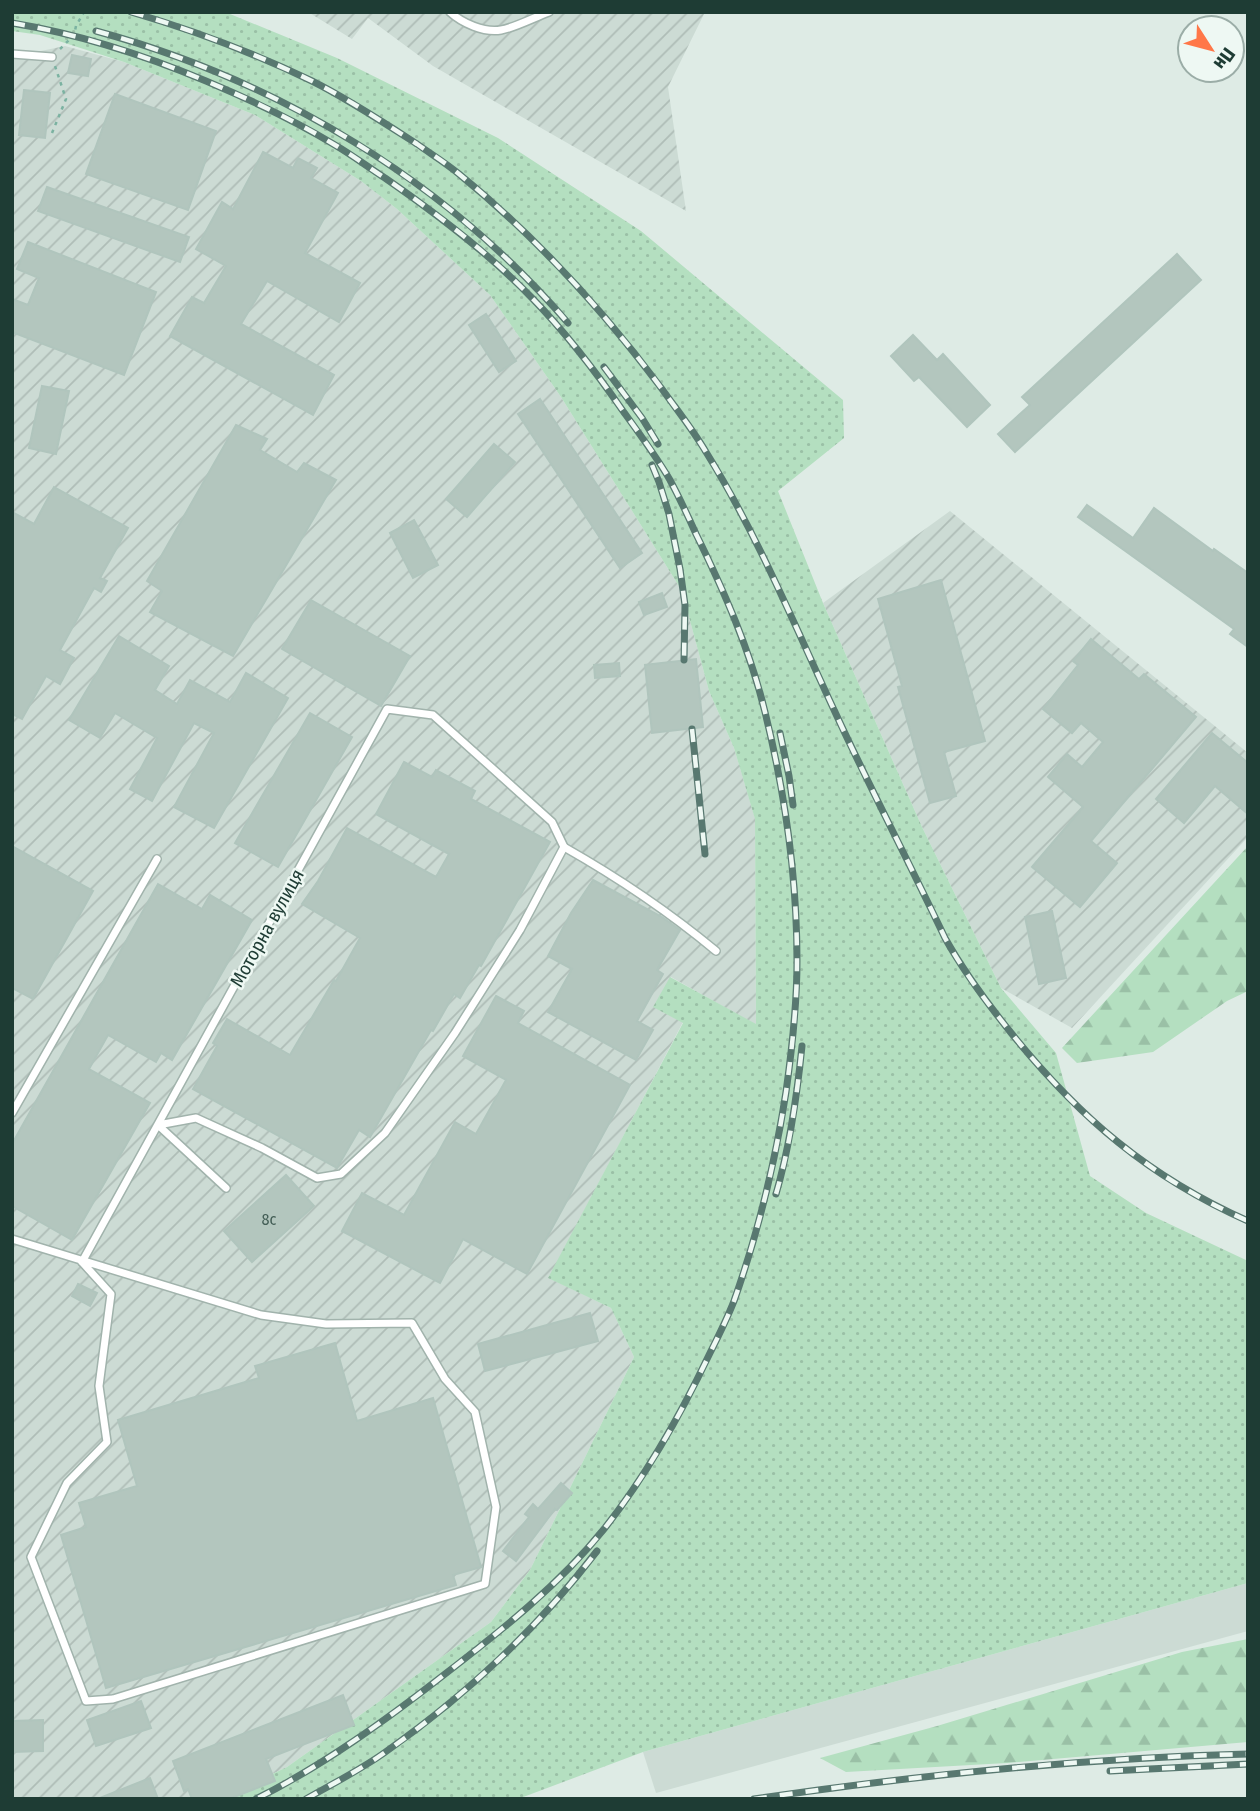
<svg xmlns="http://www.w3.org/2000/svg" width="1260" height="1811" font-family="'Fira Sans Condensed',sans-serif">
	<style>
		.built { fill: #ccdbd4 }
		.industrial { fill: url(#industrial-furrows) }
		.grass { fill: url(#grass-dots) }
		.forest { fill: url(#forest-firs) }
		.building { fill: #b3c6be; stroke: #b0c5bd; stroke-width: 2 }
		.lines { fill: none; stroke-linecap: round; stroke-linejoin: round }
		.lane-casing { stroke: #a1b3ac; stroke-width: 10 }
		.path { stroke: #7bb2a1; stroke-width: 2.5; stroke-dasharray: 3.5 5; stroke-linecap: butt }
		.lane { stroke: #fff; stroke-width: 7 }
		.rail-casing { stroke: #587870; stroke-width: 7 }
		.rail { stroke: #eef8f3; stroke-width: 4.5; stroke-dasharray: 13; stroke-linecap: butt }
		.labels { text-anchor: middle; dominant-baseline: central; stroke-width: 5; stroke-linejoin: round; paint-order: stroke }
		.number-label { font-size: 16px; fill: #435e56 }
		.street-label { font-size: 19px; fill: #1e3c34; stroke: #eef8f3 }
	</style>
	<defs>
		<pattern id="industrial-furrows" width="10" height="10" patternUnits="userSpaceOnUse" patternTransform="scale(1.75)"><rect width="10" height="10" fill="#ccdbd4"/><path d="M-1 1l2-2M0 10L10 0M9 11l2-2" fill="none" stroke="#afbdb7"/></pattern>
		<pattern id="grass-dots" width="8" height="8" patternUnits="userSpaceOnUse" patternTransform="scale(1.75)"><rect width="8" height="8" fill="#b4dfc0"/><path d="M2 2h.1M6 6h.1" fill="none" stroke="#9ac0a6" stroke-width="1.8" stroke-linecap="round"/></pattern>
		<pattern id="forest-firs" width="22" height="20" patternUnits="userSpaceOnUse" patternTransform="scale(1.75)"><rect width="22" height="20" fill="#b4dfc0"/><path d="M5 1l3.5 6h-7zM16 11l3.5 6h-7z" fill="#9ac0a6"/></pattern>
	</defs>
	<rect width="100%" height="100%" fill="#deebe5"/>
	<polygon class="built" points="1248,1583 1248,1631 656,1793 643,1752"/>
	<g class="industrial">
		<polygon points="308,12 705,12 668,87 686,211 433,66 368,18 352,39"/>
		<polygon points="65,46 124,62 255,115 361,181 397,209 490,295 561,397 682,591 709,691 734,748 755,818 756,1025 671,977 654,1007 683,1022 549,1278 611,1308 634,1357 530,1570 491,1622 287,1767 220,1799 12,1799 12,57"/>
		<polygon points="950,511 1248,753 1248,837 1072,1028 1001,988 922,827 823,603"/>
	</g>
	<polygon class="grass" points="12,12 229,12 230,14 337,58 498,138 641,231 843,400 844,438 778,491 823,603 922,827 1001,988 1056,1053 1090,1176 1146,1213 1248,1261 1248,1583 643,1752 518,1799 220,1799 287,1767 491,1622 530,1570 634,1357 611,1308 548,1278 683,1023 653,1007 670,977 756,1024 755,819 734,748 709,691 682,591 561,397 490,295 397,209 361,181 255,115 124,62 40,35 12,31"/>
	<g class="forest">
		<polygon points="1248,846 1248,991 1227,1001 1153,1052 1077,1063 1062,1048"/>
		<polygon points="1248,1639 1248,1742 1007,1763 846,1772 820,1758 937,1726 1182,1652"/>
	</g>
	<g class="building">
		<polygon points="72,55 91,59 88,76 68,73"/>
		<polygon points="24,90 50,93 45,138 19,135"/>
		<polygon points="115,94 216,131 188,210 86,174"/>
		<polygon points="263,152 293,168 298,158 317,168 311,178 338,193 305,253 360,283 339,322 267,281 241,324 334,375 313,415 170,336 192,297 204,303 226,266 196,249 222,202 233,209"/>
		<polygon points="47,187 189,237 180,262 38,211"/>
		<polygon points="28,242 156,292 124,375 12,332 12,299 28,305 39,278 17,269"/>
		<polygon points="1177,254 1201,280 1015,452 998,434 1030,405 1022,397"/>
		<polygon points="486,314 516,361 499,372 469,325"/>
		<polygon points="913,335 937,360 943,354 990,405 967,427 919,377 914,381 891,356"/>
		<polygon points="42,386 69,391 56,454 29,448"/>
		<polygon points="540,399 642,553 620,568 518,414"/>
		<polygon points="236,425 267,439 260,450 297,472 304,463 336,480 233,656 150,612 162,591 147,581"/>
		<polygon points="494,444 515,462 467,517 446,499"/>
		<polygon points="54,487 128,528 100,578 107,581 101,592 94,588 60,650 74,658 60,684 46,676 22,719 12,714 12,512 34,524"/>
		<polygon points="1087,505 1133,538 1154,508 1213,551 1214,549 1248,573 1248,647 1230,634 1234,629 1078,517"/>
		<polygon points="414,520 438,565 413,578 390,533"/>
		<polygon points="941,580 985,741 944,752 956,796 930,803 898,687 902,686 878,599"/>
		<polygon points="662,593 667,607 644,615 639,602"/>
		<polygon points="311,600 410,656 381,706 282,649"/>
		<polygon points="119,636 169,666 155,690 177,704 190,680 230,702 246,673 288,698 214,828 174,807 214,733 194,723 152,801 130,789 157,738 115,713 100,738 69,720"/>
		<polygon points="1091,639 1139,679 1144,674 1196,717 1091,841 1117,863 1080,907 1032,867 1083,807 1048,777 1067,754 1082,767 1103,742 1081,723 1072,733 1043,709 1078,665 1073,661"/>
		<polygon points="696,659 703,727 652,733 645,665"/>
		<polygon points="619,663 620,676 595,678 594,665"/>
		<polygon points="310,713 352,737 278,867 235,843"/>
		<polygon points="1212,733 1248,763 1248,814 1215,786 1184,823 1156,799"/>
		<polygon points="404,762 432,777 436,770 475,791 471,799 550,842 481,966 479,965 460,998 454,994 433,1031 431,1030 370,1137 359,1130 337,1168 193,1089 217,1046 213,1043 227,1019 290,1055 334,980 336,981 360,938 302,904 318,881 347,828 436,877 449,854 376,814"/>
		<polygon points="12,846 93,891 33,999 12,988"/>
		<polygon points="593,880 662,917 680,930 657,970 663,974 637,1021 653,1030 636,1060 548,1012 572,969 548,956 571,913"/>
		<polygon points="158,884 202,909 210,895 252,920 172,1060 161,1053 156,1062 108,1035 89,1069 150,1103 72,1240 12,1206 12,1144"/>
		<polygon points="1052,911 1066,978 1039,984 1025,917"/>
		<polygon points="496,996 524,1011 518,1023 630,1085 527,1274 463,1239 440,1283 342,1231 362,1193 404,1215 455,1122 476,1134 506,1080 463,1056"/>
		<polygon points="286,1175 314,1206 252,1262 224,1231"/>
		<polygon points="78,1284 97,1293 90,1306 72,1296"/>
		<polygon points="590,1313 598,1341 485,1371 478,1344"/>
		<polygon points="335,1343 357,1421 433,1398 481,1567 453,1575 456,1585 106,1688 61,1535 86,1527 79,1503 137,1486 118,1420 259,1378 255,1366"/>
		<polygon points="561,1483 572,1493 557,1510 555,1509 516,1561 503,1551 529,1517 525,1514 533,1504 538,1509"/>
		<polygon points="343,1695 354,1725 266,1759 275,1781 229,1799 192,1799 188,1789 184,1791 173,1761"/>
		<polygon points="141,1701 151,1728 96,1746 87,1720"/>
		<polygon points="43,1720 43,1751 12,1752 12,1721"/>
		<polygon points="150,1778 158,1799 100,1799 100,1798"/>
	</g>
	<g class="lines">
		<g class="lane-casing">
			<g id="lane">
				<path d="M450,12C462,23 484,33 501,30C514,28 535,17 549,12"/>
				<polyline points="12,54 52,57"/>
				<path d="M564,847C617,877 669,912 716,951"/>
				<polyline points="12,1113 157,859"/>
				<polyline points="12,1239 261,1315 326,1324 412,1323 445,1379 475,1412 496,1507 485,1584 113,1699 86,1701 31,1557 67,1483 107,1442 99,1386 111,1294 82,1262"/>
				<polyline points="82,1262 387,709 433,715 552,822 564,847 520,930 455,1033 385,1133 341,1174 317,1178 262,1148 196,1118 158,1125 226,1188"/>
			</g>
		</g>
		<g class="path">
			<polyline points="60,49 74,35 76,26 84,12"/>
			<polyline points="52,133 66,99 55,66"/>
		</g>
		<use href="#lane" class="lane"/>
		<g class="rail-casing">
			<g id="rail">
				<path d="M131,12C193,30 254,53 312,81C348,99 383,122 417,144C431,154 446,163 459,174C535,236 603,310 662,389C677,410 693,430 706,452C757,534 794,624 835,712C870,788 909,862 945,938C964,972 987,1003 1012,1034C1080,1118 1149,1177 1248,1221"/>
				<path d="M12,23C79,34 144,55 206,81C251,100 294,120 335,145C352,155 368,167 385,178C437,214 489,253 533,299C566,333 596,372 623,411C639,433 656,456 670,480C679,497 688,516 696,534C724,591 750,650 765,712C785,793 797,878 797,961C797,1005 792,1049 786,1092C775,1163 758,1233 734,1301C727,1319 718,1337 709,1355C680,1416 646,1476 604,1529C559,1585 502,1630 445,1674C386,1720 324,1765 256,1799"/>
				<path d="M96,31C277,80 446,181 568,323"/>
				<polyline points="604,367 642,418 658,444"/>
				<polyline points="652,465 659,482 669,514 680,569 685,605 684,660"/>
				<polyline points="692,729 705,854"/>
				<polyline points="780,733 789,776 793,805"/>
				<path d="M776,1194C790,1146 797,1096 802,1046"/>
				<polyline points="1110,1771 1248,1764"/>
				<path d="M306,1799C332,1784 360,1770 384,1753C464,1697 538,1628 597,1551"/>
				<path d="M754,1799C918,1775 1083,1758 1248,1754"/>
			</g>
		</g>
		<use href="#rail" class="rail"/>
	</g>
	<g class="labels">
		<g class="number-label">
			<text x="269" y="1219">8с</text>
		</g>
		<g class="street-label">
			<text transform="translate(267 928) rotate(-61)">Моторна вулиця</text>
		</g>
	</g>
	<rect width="1260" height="1811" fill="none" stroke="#1e3c34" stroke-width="28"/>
	<g transform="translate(1211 49) rotate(126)"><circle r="33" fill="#eef8f3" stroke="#9bada7" stroke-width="2"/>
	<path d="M0-5L12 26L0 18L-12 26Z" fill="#ff7748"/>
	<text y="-10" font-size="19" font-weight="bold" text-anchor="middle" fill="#1e3c34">Пн</text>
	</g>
</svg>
